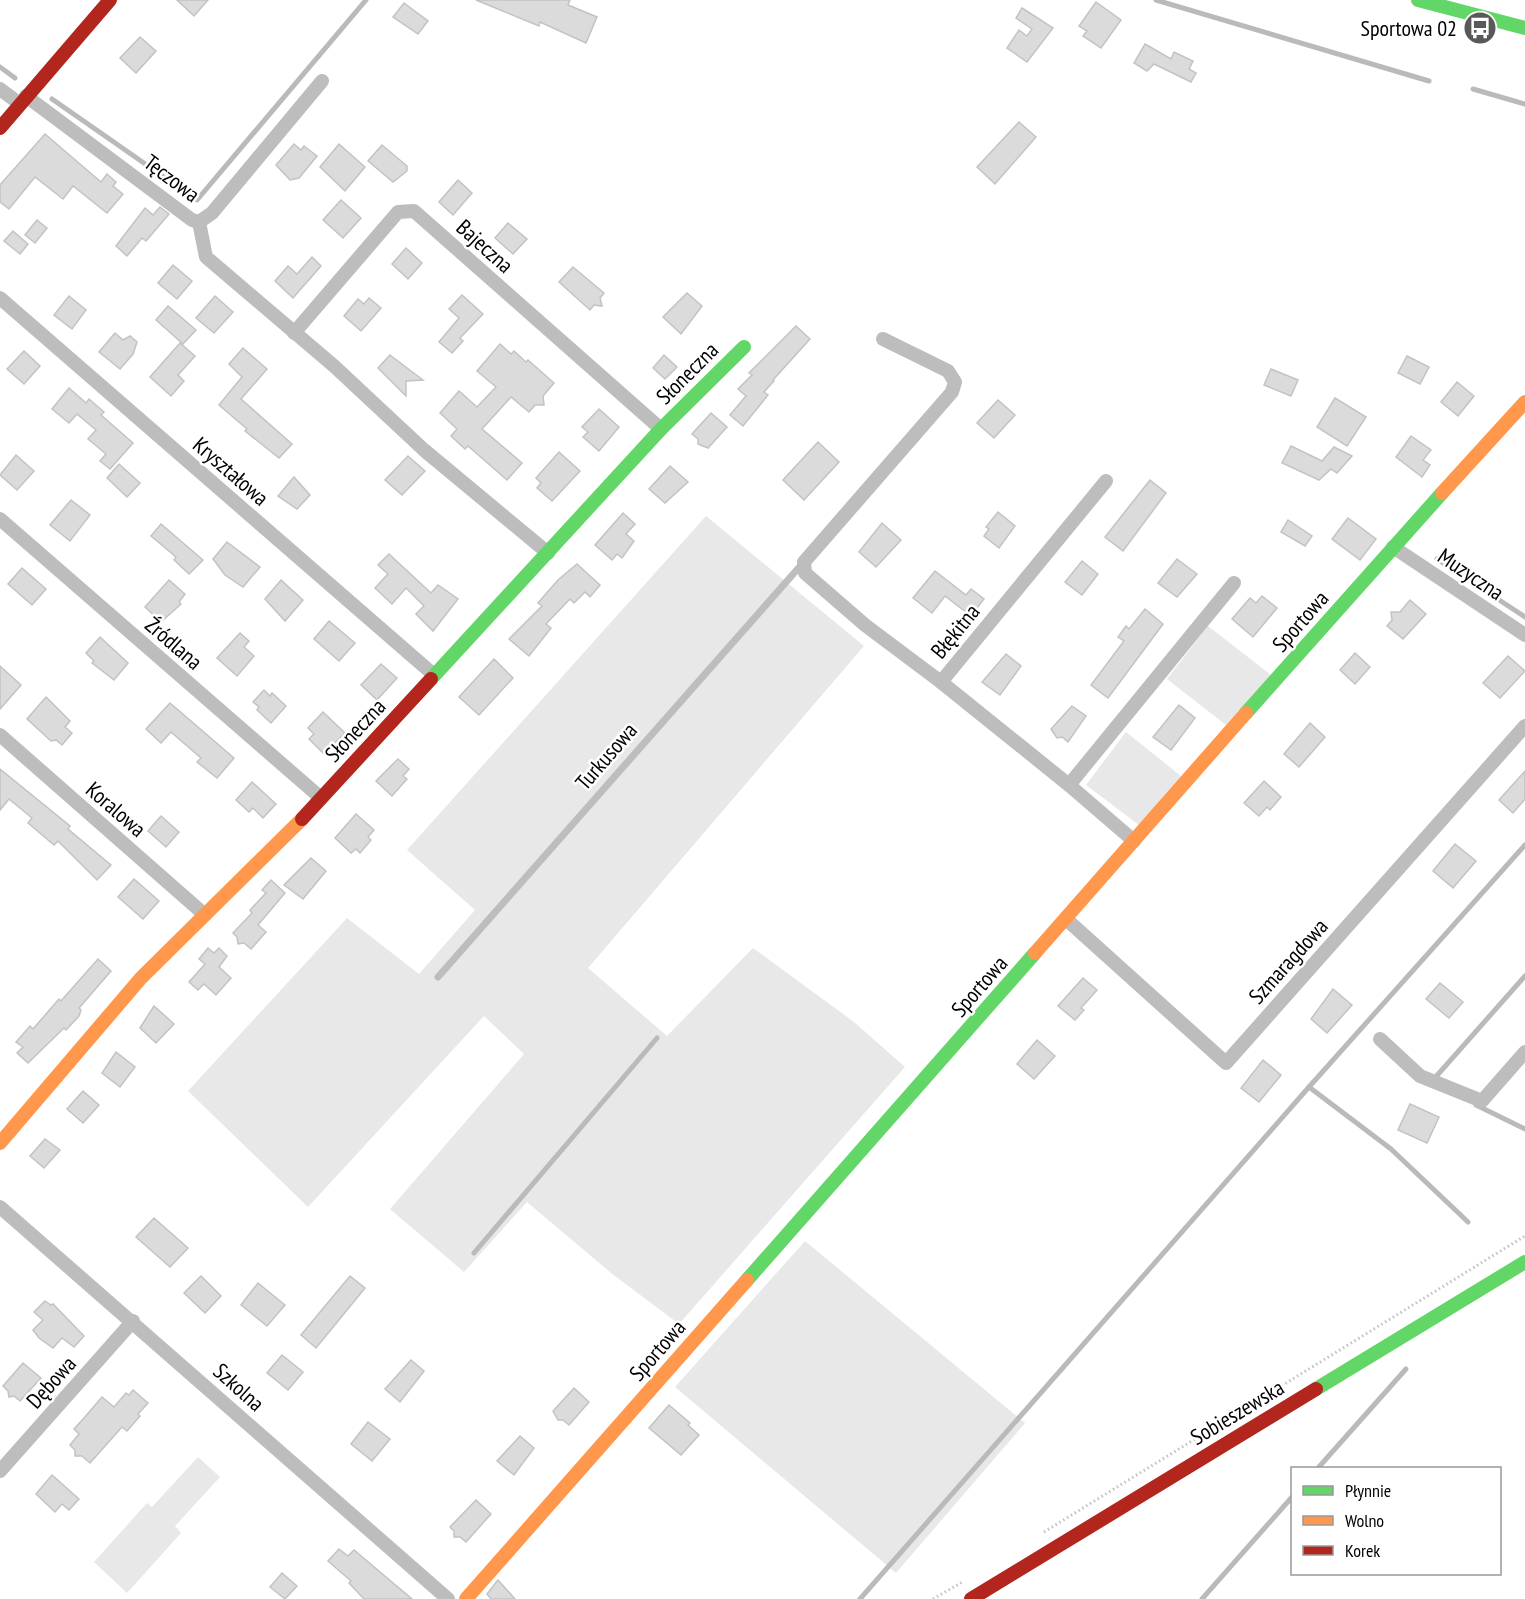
<svg xmlns="http://www.w3.org/2000/svg" width="1525" height="1599" font-family="'PT Sans Narrow',sans-serif">
	<style>
		.green { fill: #e8e8e8 }
		.lines { fill: none; stroke-linecap: round; stroke-linejoin: round }
		.stream { stroke: #bababa; stroke-width: 5 }
		.building { fill: #dbdbdb; stroke: #c3c3c3; stroke-width: 1.5 }
		.path { stroke: #c2c2c2; stroke-width: 3; stroke-dasharray: 1.5 3; stroke-linecap: butt }
		.lane { stroke: #bdbdbd; stroke-width: 7 }
		.street { stroke: #bdbdbd; stroke-width: 14 }
		.fast { stroke: #63d668; stroke-width: 14 }
		.slow { stroke: #ff974d; stroke-width: 14 }
		.jam { stroke: #b3261e; stroke-width: 14 }
		.labels { text-anchor: middle; dominant-baseline: central; stroke-width: 5; stroke-linejoin: round; paint-order: stroke }
		.poi-label { font-size: 22px; fill: #000; stroke: #fff; text-anchor: end }
		.street-label { font-size: 22px; fill: #000; stroke: #fff }
	</style>
	<rect width="100%" height="100%" fill="#fff"/>
	<g class="green">
		<polygon points="706,516 864,646 588,968 667,1036 753,948 854,1022 905,1067 679,1324 611,1273 527,1202 464,1272 390,1209 524,1054 484,1016 308,1207 188,1091 347,918 419,974 475,910 407,850"/>
		<polygon points="1208,626 1271,675 1226,725 1167,679"/>
		<polygon points="1126,732 1181,776 1139,825 1086,785"/>
		<polygon points="805,1241 1025,1423 896,1573 675,1387"/>
		<polygon points="198,1457 220,1477 175,1526 181,1533 127,1593 94,1562 147,1503 152,1507"/>
	</g>
	<g class="lines">
		<g class="stream">
			<polyline points="1156,0 1429,81"/>
			<polyline points="0,67 15,78"/>
			<polyline points="1473,89 1525,104"/>
			<polyline points="52,99 197,200 366,0"/>
			<polyline points="1437,559 1525,617"/>
			<polyline points="1433,1080 1525,976"/>
			<polyline points="1309,1087 1391,1149 1468,1222"/>
			<polyline points="1476,1105 1525,1129"/>
			<polyline points="474,1253 657,1038"/>
			<polyline points="1318,1468 1406,1369"/>
			<polyline points="860,1599 1309,1087 1525,845"/>
			<polyline points="1202,1599 1292,1497"/>
		</g>
	</g>
	<g class="building">
		<polygon points="177,0 208,0 194,16"/>
		<polygon points="476,0 570,0 568,5 597,17 586,43 540,22 539,26"/>
		<polygon points="1096,2 1121,20 1101,48 1083,36 1087,31 1079,26"/>
		<polygon points="404,3 428,21 418,34 393,17"/>
		<polygon points="1022,8 1053,28 1027,62 1007,48 1019,30 1027,36 1032,29 1016,18"/>
		<polygon points="140,37 156,51 136,73 120,58"/>
		<polygon points="1145,44 1171,59 1174,52 1193,61 1189,69 1196,73 1191,82 1154,64 1147,71 1134,63"/>
		<polygon points="1019,122 1036,137 995,184 977,167"/>
		<polygon points="45,134 101,182 107,174 116,182 113,186 123,194 107,213 73,186 63,199 35,177 9,209 0,202 0,185"/>
		<polygon points="294,144 301,150 304,146 317,156 299,178 290,180 276,165"/>
		<polygon points="339,144 365,167 345,191 320,167"/>
		<polygon points="382,145 407,166 407,171 393,182 368,161"/>
		<polygon points="458,180 472,193 453,215 439,202"/>
		<polygon points="341,200 361,218 343,238 323,220"/>
		<polygon points="160,207 169,214 146,241 142,238 127,256 116,246 145,208 153,215"/>
		<polygon points="37,220 47,228 35,243 25,235"/>
		<polygon points="508,223 527,239 513,254 495,238"/>
		<polygon points="13,231 28,244 20,254 4,241"/>
		<polygon points="406,248 422,263 408,279 392,264"/>
		<polygon points="312,257 321,266 293,298 275,281 288,266 297,274"/>
		<polygon points="173,265 192,281 177,299 158,283"/>
		<polygon points="573,267 604,293 600,298 602,306 594,305 590,310 559,282"/>
		<polygon points="687,293 702,306 681,334 663,317"/>
		<polygon points="462,295 483,314 460,338 463,341 452,353 439,342 459,318 449,309"/>
		<polygon points="69,296 86,310 72,329 54,315"/>
		<polygon points="215,296 233,312 214,333 196,318"/>
		<polygon points="369,298 381,308 361,331 344,316 358,299 364,304"/>
		<polygon points="168,306 196,330 183,344 156,320"/>
		<polygon points="796,326 810,339 773,380 774,381 764,392 768,395 743,426 730,415 746,396 738,389 752,375 749,373"/>
		<polygon points="115,333 123,340 130,336 137,342 133,354 120,369 99,352"/>
		<polygon points="180,343 195,356 178,375 184,381 171,396 150,377"/>
		<polygon points="500,344 511,354 514,351 526,362 528,360 554,383 543,396 544,405 535,405 529,412 511,397 482,429 522,463 507,480 468,446 465,449 451,436 457,429 440,413 459,391 477,407 496,387 477,371"/>
		<polygon points="243,348 267,369 241,399 292,444 279,458 245,431 247,429 219,405 242,377 229,364"/>
		<polygon points="24,351 40,366 24,384 7,369"/>
		<polygon points="390,355 423,380 406,381 406,396 378,368"/>
		<polygon points="664,355 677,367 665,379 653,368"/>
		<polygon points="1407,356 1429,367 1420,384 1398,373"/>
		<polygon points="1271,369 1298,380 1291,396 1264,385"/>
		<polygon points="1457,382 1474,396 1458,416 1441,402"/>
		<polygon points="69,388 86,403 89,399 104,412 101,415 133,443 110,469 100,461 106,454 88,439 96,430 77,414 69,423 52,409"/>
		<polygon points="1335,398 1366,417 1347,446 1317,427"/>
		<polygon points="998,400 1015,415 994,438 977,423"/>
		<polygon points="599,409 619,427 599,451 583,437 588,432 582,427"/>
		<polygon points="711,413 727,427 708,448 698,444 698,439 692,434"/>
		<polygon points="1411,436 1431,450 1423,460 1430,465 1422,477 1396,457"/>
		<polygon points="818,442 839,462 804,500 783,480"/>
		<polygon points="1291,446 1322,461 1334,447 1352,456 1337,473 1331,469 1319,480 1282,463"/>
		<polygon points="559,452 580,471 552,501 537,488 541,483 536,478"/>
		<polygon points="16,455 34,471 17,490 0,475"/>
		<polygon points="408,456 425,471 402,495 385,480"/>
		<polygon points="119,464 140,483 127,497 107,478"/>
		<polygon points="670,466 688,482 665,503 649,489"/>
		<polygon points="294,477 310,495 297,509 278,496"/>
		<polygon points="1150,480 1166,493 1123,551 1105,537"/>
		<polygon points="71,500 90,515 70,541 50,525"/>
		<polygon points="998,512 1015,526 999,548 984,536 989,529 986,527"/>
		<polygon points="623,513 635,524 626,534 634,541 622,558 617,554 612,560 595,545"/>
		<polygon points="1348,518 1376,539 1360,560 1332,539"/>
		<polygon points="1288,520 1312,536 1305,546 1281,532"/>
		<polygon points="882,523 901,540 876,567 859,552"/>
		<polygon points="161,524 203,560 189,574 174,560 176,557 151,536"/>
		<polygon points="227,542 260,567 243,587 225,575 213,559"/>
		<polygon points="389,554 431,593 438,585 458,599 433,631 416,614 424,606 406,588 392,604 375,588 388,574 378,565"/>
		<polygon points="1177,559 1197,574 1177,597 1158,583"/>
		<polygon points="1082,561 1098,574 1082,595 1065,582"/>
		<polygon points="577,564 600,585 590,597 585,592 574,603 570,599 546,624 551,628 529,656 509,639 542,606 538,603 558,580"/>
		<polygon points="22,568 46,589 32,605 8,584"/>
		<polygon points="935,571 966,595 971,589 984,599 971,616 945,596 932,613 913,598"/>
		<polygon points="169,580 185,594 179,602 181,604 161,622 145,607"/>
		<polygon points="281,580 303,600 285,621 265,599"/>
		<polygon points="1262,596 1277,608 1253,637 1232,619 1250,598 1256,603"/>
		<polygon points="1410,600 1426,614 1403,639 1387,626 1392,620 1391,612 1400,612"/>
		<polygon points="1145,609 1163,624 1108,698 1091,685 1124,641 1118,637 1126,626 1129,629"/>
		<polygon points="329,621 355,643 339,661 314,639"/>
		<polygon points="240,633 249,641 244,647 254,656 237,676 217,658"/>
		<polygon points="100,637 128,663 114,680 92,663 94,661 86,653"/>
		<polygon points="1355,653 1370,667 1355,684 1340,670"/>
		<polygon points="1006,654 1021,666 1000,695 982,682"/>
		<polygon points="1508,656 1525,671 1500,698 1483,683"/>
		<polygon points="494,659 513,678 479,715 459,697"/>
		<polygon points="381,664 397,678 377,700 361,685"/>
		<polygon points="0,666 21,685 0,709"/>
		<polygon points="264,690 270,696 272,693 286,706 271,723 257,710 259,707 253,702"/>
		<polygon points="46,697 70,721 65,727 72,733 62,745 56,740 51,741 27,719"/>
		<polygon points="170,703 234,758 217,778 197,762 201,758 171,732 161,743 146,729"/>
		<polygon points="1179,705 1195,718 1171,750 1153,737"/>
		<polygon points="1072,706 1086,716 1068,742 1062,737 1057,738 1051,729"/>
		<polygon points="323,712 345,733 324,754 309,739 314,734 308,728"/>
		<polygon points="1310,723 1325,737 1299,767 1284,754"/>
		<polygon points="398,759 409,769 403,776 407,779 392,796 376,781"/>
		<polygon points="0,769 70,826 68,829 111,865 97,880 58,841 54,845 28,823 32,818 9,799 0,810"/>
		<polygon points="1525,771 1525,799 1513,813 1499,800"/>
		<polygon points="1264,781 1281,797 1270,810 1267,807 1259,816 1244,803"/>
		<polygon points="252,782 276,804 263,818 253,808 249,812 236,800"/>
		<polygon points="356,814 374,830 368,837 371,840 360,853 356,849 351,853 335,838"/>
		<polygon points="161,816 179,832 166,847 148,831"/>
		<polygon points="1455,844 1476,861 1453,888 1433,871"/>
		<polygon points="311,858 326,871 303,899 284,885"/>
		<polygon points="134,879 159,901 143,919 118,897"/>
		<polygon points="271,880 285,893 258,925 266,932 251,949 244,943 238,944 237,937 233,933 252,913 250,910 266,893 262,890"/>
		<polygon points="208,948 214,953 219,948 227,956 219,967 231,978 216,995 204,984 198,990 189,982 205,964 199,959"/>
		<polygon points="98,959 111,971 79,1008 81,1010 79,1016 66,1030 64,1028 28,1063 17,1053 23,1047 16,1042 30,1026 33,1029 59,999 61,1001"/>
		<polygon points="1083,978 1097,990 1081,1008 1084,1010 1075,1020 1058,1006"/>
		<polygon points="1440,983 1463,1002 1449,1018 1426,999"/>
		<polygon points="1333,989 1352,1005 1327,1033 1311,1019"/>
		<polygon points="154,1006 174,1024 156,1043 140,1028"/>
		<polygon points="1037,1040 1055,1056 1034,1079 1017,1064"/>
		<polygon points="116,1052 135,1067 120,1087 102,1073"/>
		<polygon points="1263,1060 1281,1075 1259,1102 1241,1088"/>
		<polygon points="83,1091 99,1105 83,1123 67,1109"/>
		<polygon points="1410,1104 1439,1117 1427,1143 1398,1130"/>
		<polygon points="45,1139 60,1150 44,1168 30,1156"/>
		<polygon points="154,1218 188,1248 170,1267 136,1237"/>
		<polygon points="201,1276 221,1296 205,1313 184,1293"/>
		<polygon points="350,1276 365,1288 316,1348 301,1335"/>
		<polygon points="258,1283 285,1305 267,1326 241,1305"/>
		<polygon points="45,1301 51,1305 53,1304 84,1336 74,1347 62,1338 53,1348 39,1338 33,1330 43,1320 34,1312"/>
		<polygon points="282,1355 303,1372 288,1390 267,1373"/>
		<polygon points="411,1360 424,1371 400,1402 385,1389"/>
		<polygon points="23,1363 41,1378 20,1401 14,1396 9,1397 8,1391 3,1386"/>
		<polygon points="574,1388 589,1402 569,1425 563,1420 558,1420 553,1411"/>
		<polygon points="133,1390 148,1403 138,1414 140,1416 127,1431 122,1427 90,1463 82,1456 75,1456 75,1450 70,1445 79,1434 74,1429 84,1418 102,1397 114,1407 126,1393 129,1395"/>
		<polygon points="669,1405 690,1423 688,1425 699,1435 681,1455 649,1428"/>
		<polygon points="368,1422 390,1439 372,1461 351,1444"/>
		<polygon points="520,1436 534,1448 514,1475 497,1461"/>
		<polygon points="52,1475 79,1499 69,1510 62,1504 55,1512 36,1494"/>
		<polygon points="476,1500 491,1514 466,1542 460,1537 454,1537 454,1531 450,1527"/>
		<polygon points="339,1549 348,1556 354,1550 412,1599 364,1599 349,1583 351,1581 328,1561"/>
		<polygon points="282,1573 297,1586 285,1599 270,1587"/>
		<polygon points="498,1580 515,1599 491,1599 487,1594"/>
	</g>
	<g class="lines">
		<g class="path">
			<polyline points="1044,1532 1525,1236"/>
			<polyline points="933,1599 964,1581"/>
		</g>
		<polyline class="lane" points="438,977 802,564"/>
		<g class="street">
			<polyline points="0,89 20,104"/>
			<polyline points="26,96 192,220 199,222 212,213 322,81"/>
			<polyline points="199,222 206,257 334,366 424,450 548,553"/>
			<polyline points="0,298 434,675"/>
			<polyline points="294,333 398,212 414,211 661,429"/>
			<polyline points="883,339 948,371 955,382 952,392 804,562 805,573 865,625 941,682 1069,785"/>
			<polyline points="0,519 321,798"/>
			<polyline points="1393,547 1525,635"/>
			<polyline points="941,682 1106,481"/>
			<polyline points="0,735 205,915"/>
			<polyline points="1134,841 1069,785 1234,583"/>
			<polyline points="1066,919 1226,1063 1525,726"/>
			<polyline points="1380,1039 1420,1076 1482,1101 1525,1052"/>
			<polyline points="0,1207 448,1599"/>
			<polyline points="0,1471 133,1321"/>
		</g>
		<g class="fast">
			<polyline points="1418,0 1525,28"/>
			<polyline points="431,679 661,429 744,347"/>
			<polyline points="1246,713 1442,493"/>
			<polyline points="747,1280 1035,953"/>
			<polyline points="1316,1389 1525,1262"/>
		</g>
		<g class="slow">
			<polyline points="1442,493 1525,402"/>
			<polyline points="1035,953 1246,713"/>
			<polyline points="0,1143 141,978 302,819"/>
			<polyline points="466,1599 747,1280"/>
		</g>
		<g class="jam">
			<polyline points="0,128 110,0"/>
			<polyline points="302,819 431,679"/>
			<polyline points="971,1599 1316,1389"/>
		</g>
	</g>
	<defs>
		<g id="bus-disc" transform="scale(1.725)"><circle r="9.5" fill="#595959" stroke="#fff"/><path d="M-5-6H5V4H4V6H2V4H-2V6H-4V4H-5ZM-3.5-4V0h7V-4ZM-3.5 1.2v1.5H-2V1.2ZM2 1.2v1.5H3.5V1.2Z" fill="#fff"/></g>
	</defs>
	<g fill-rule="evenodd">
		<use href="#bus-disc" x="1480" y="28"/>
	</g>
	<g class="labels">
		<g class="poi-label">
			<text x="1457" y="28">Sportowa 02</text>
		</g>
		<g class="street-label">
			<text transform="translate(172 178) rotate(37)">Tęczowa</text>
			<text transform="translate(485 246) rotate(42)">Bajeczna</text>
			<text transform="translate(687 373) rotate(-45)">Słoneczna</text>
			<text transform="translate(231 471) rotate(41)">Kryształowa</text>
			<text transform="translate(1471 574) rotate(34)">Muzyczna</text>
			<text transform="translate(1300 621) rotate(-49)">Sportowa</text>
			<text transform="translate(955 631) rotate(-51)">Błękitna</text>
			<text transform="translate(174 643) rotate(41)">Źródlana</text>
			<text transform="translate(355 730) rotate(-47)">Słoneczna</text>
			<text transform="translate(606 756) rotate(-49)">Turkusowa</text>
			<text transform="translate(116 809) rotate(41)">Koralowa</text>
			<text transform="translate(1288 961) rotate(-48)">Szmaragdowa</text>
			<text transform="translate(979 986) rotate(-49)">Sportowa</text>
			<text transform="translate(657 1350) rotate(-49)">Sportowa</text>
			<text transform="translate(51 1382) rotate(-48)">Dębowa</text>
			<text transform="translate(239 1387) rotate(42)">Szkolna</text>
			<text transform="translate(1237 1412) rotate(-31)">Sobieszewska</text>
		</g>
	</g>
	<rect x="1291" y="1467" width="210" height="108" fill="#ffffff" stroke="#999999" stroke-width="1.5"/>
	<rect x="1303" y="1486" width="30" height="9" fill="#63d668" stroke="#999999" stroke-width="1.5"/>
	<text x="1345" y="1497" font-size="18" fill="#000000">Płynnie</text>
	<rect x="1303" y="1516" width="30" height="9" fill="#ff974d" stroke="#999999" stroke-width="1.5"/>
	<text x="1345" y="1527" font-size="18" fill="#000000">Wolno</text>
	<rect x="1303" y="1546" width="30" height="9" fill="#b3261e" stroke="#999999" stroke-width="1.5"/>
	<text x="1345" y="1557" font-size="18" fill="#000000">Korek</text>
</svg>
